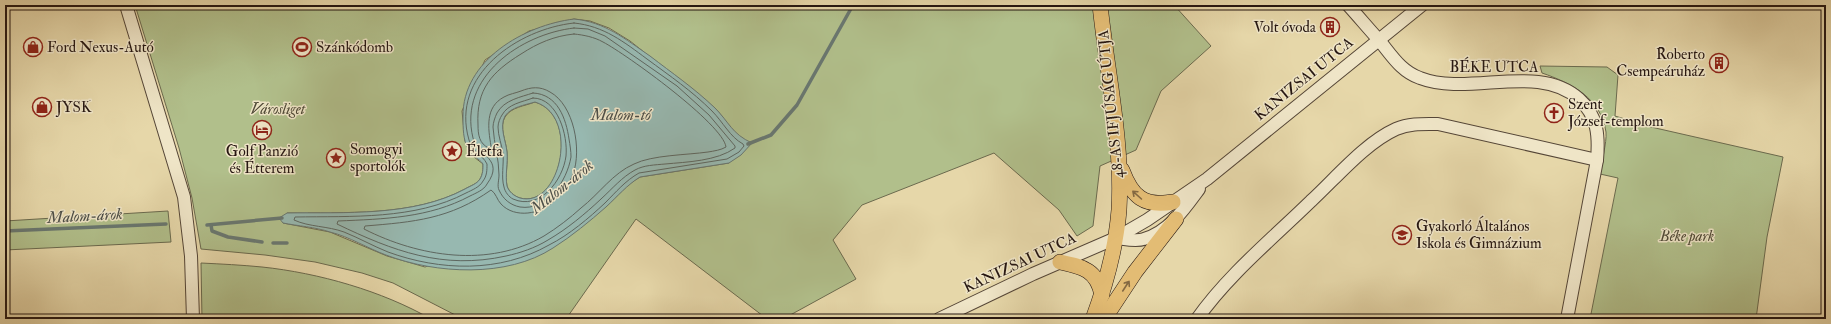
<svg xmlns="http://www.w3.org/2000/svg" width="1831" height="324" font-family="'IM FELL Double Pica',serif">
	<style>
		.green { fill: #b1bf8b; stroke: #6b6a4e; fill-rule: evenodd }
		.water { fill: #97b8b0; stroke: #697770; fill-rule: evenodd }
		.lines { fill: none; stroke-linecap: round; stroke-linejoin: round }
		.shore { stroke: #5e6760; stroke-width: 1 }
		.stream { stroke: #697770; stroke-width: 3.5 }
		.minor-casing { stroke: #554637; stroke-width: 14 }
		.major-casing { stroke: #251611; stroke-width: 16 }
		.minor { stroke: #efe5c7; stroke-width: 12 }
		.major { stroke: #e3bc74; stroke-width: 15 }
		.oneway { stroke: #846942 }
		.labels { text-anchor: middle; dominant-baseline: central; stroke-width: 3; stroke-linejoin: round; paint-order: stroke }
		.poi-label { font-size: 15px; fill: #251611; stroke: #efe5c7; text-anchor: start }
		.street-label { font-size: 15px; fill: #251611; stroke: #efe5c7 }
		.park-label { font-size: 15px; font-style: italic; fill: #4f4936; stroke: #efe5c7 }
		.water-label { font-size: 16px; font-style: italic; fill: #4d4f49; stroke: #efe5c7 }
	</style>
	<rect width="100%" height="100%" fill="#e6d7a9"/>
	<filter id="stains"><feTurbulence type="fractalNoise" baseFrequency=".005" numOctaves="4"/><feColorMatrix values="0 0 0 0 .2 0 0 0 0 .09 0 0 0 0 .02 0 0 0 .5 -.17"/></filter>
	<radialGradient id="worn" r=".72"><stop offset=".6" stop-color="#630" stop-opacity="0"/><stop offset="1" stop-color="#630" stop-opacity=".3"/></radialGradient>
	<g class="green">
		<path d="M135,5H1174L1211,46L1161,91L1136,150L1100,166L1093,226L1077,236L1059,210L994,153L862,205L833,240L856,279L783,319H767L636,219L566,319H463L393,283L362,273L315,262L265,255L201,249L192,198L179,148ZM574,19L590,21L609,28L630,41L716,109L739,138L729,163L640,177L629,184L607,206L425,267L387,256L330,232L283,223L287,213C345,212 413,217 465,189C470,186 477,184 480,179C483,174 483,169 483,164L474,157L465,141L462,111L485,60L529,31Z"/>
		<path d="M1540,66L1607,67L1618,75L1615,116L1651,127L1783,157L1767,237L1756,319H1590L1618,178L1600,174C1601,163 1607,143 1606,132C1601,98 1571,83 1542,73Z"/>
		<path d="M535,102C581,116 561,209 520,198C514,196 509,192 507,186C505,175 508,163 507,152C506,141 499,127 505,117C511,107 525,106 535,102Z"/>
		<polygon points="168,211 171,242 5,250 5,221"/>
		<path d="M201,263C221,264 242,265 262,267C319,273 382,291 431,319H202Z"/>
	</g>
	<path class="water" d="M574,19C605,22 625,39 650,56C672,73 694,88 715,108C729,122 732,134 752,143L741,155L729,163L640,177C627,185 618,196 606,207C590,221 572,236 553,248C507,278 436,274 386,255C367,248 350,237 330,232C315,227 298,226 283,223L279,218L287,213C344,212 413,217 465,189C470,186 477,184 480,179C483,174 483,169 483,164C479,158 471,156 468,149C463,139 463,128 463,117C462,60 525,25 574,19ZM535,102C581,116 560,209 520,198C514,196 509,192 507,186C505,175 508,163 507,152C506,141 499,127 505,116C511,107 525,105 535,102Z"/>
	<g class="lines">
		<g class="shore">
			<path d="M574,23C604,26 624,42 647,59C670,76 692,91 712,111C723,122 730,137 743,144L744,146L739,152L727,159L639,173C625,181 616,192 605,203C589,218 569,235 549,245C500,273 440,271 388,252C373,246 359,238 344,232C328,226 309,227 294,220L295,217C351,216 415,220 466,193C472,190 480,187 483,181C487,176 487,170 487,164C482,154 473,153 469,140C450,75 518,29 574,23Z"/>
			<path d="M574,28L588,29L605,36L677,86L709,115L735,146V148C717,161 687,162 665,164C655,165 644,165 635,170C622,177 612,189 601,199C585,214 567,229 548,240C535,248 520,253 506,256C443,270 393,251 337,224L338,221C384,219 429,218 470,196C476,193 484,190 487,184C505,159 478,156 473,138C458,77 521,34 574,28Z"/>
			<path d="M574,34C584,35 594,37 603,42C626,54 723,124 726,147C721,150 714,151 708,152C687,155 652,155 634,164C613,173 599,194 581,208C570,218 557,228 544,236C489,268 419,257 364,229L365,226C414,222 450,219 491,190C496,193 497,200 501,204C515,219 541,214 554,201C561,193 569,185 573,174C582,150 574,105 550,92C540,86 531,87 521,91C516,93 509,94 504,97C485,107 488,128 491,146L489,148C479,144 478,134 478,125C476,89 492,72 521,54C538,43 554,36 574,34Z"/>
			<path d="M533,93C558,94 566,119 569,139C570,145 571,151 571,157C567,181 547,211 520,207C510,205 503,199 499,190C497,186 499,180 499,175C499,159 494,144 493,127C493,123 495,117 497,113C504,100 521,97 533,93Z"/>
			<path d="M533,98C558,98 568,136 566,156C563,180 540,211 513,199C509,197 505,192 504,187C501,177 504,164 503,154C502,145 498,136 498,127C498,123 500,118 502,115C508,104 522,102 533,98Z"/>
		</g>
		<g class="stream">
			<polyline points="748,144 771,135 797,105 853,5"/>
			<polyline points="207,225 282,218"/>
			<polyline points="211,225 212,231 228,237 262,242"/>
			<polyline points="5,231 166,224"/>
			<polyline points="273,243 287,243"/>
		</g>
		<g class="minor-casing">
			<g id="minor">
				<polyline points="126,5 184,197 191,256 193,319"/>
				<path d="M1348,5C1358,16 1368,28 1378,39C1391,54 1400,71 1420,78C1469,97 1538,62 1579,99C1598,116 1599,136 1597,160L1567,319"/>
				<path d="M1116,238C1125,239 1136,242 1144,239C1169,232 1185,208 1199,189"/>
				<polyline points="939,319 1033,274 1116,238 1147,220 1207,179 1422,5"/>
				<path d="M1197,319C1228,275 1272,239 1311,201C1336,178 1365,143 1396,129C1410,123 1424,124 1438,124L1597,160"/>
			</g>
		</g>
		<g class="major-casing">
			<g id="major">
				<path d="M1122,170C1132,197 1144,207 1173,202"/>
				<path d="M1060,262C1083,267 1097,270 1102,295"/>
				<path d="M1093,319C1106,284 1116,248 1119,210C1123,142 1107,73 1100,5"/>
				<polyline points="1104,319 1135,272 1176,219"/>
			</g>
		</g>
		<use href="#minor" class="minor"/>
		<use href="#major" class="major"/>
	</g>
	<defs><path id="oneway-shaft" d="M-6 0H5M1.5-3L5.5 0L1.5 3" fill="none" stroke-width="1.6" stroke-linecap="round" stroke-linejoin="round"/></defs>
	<g class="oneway">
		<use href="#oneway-shaft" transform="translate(1137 195) rotate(-138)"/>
		<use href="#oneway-shaft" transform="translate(1126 286) rotate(-57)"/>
	</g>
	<defs>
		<g id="building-ring" transform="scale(1)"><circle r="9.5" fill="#efe5c7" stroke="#8f2418" stroke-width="1.5"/><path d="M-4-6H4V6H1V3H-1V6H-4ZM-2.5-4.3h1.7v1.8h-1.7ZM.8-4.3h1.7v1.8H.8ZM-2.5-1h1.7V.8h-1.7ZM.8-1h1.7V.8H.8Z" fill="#8f2418"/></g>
		<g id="shop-ring" transform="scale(1)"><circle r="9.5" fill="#efe5c7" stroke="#8f2418" stroke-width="1.5"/><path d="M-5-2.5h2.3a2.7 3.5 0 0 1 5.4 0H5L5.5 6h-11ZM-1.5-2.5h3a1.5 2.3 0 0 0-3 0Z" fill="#8f2418"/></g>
		<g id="stadium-ring" transform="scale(1)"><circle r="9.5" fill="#efe5c7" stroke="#8f2418" stroke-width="1.5"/><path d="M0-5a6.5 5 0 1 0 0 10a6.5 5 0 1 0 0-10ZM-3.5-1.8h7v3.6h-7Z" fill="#8f2418"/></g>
		<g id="church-ring" transform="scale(1)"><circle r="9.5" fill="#efe5c7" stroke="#8f2418" stroke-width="1.5"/><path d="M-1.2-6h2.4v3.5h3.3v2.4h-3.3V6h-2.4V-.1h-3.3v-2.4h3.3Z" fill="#8f2418"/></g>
		<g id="hotel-ring" transform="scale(1)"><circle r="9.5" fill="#efe5c7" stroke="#8f2418" stroke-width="1.5"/><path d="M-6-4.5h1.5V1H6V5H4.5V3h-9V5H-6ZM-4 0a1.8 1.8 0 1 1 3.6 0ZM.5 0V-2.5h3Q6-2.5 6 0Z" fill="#8f2418"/></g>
		<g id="sight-ring" transform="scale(1)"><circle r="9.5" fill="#efe5c7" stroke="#8f2418" stroke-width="1.5"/><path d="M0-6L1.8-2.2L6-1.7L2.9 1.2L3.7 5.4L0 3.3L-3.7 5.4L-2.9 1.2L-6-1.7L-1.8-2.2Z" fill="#8f2418"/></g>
		<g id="school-ring" transform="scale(1)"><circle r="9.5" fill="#efe5c7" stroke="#8f2418" stroke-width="1.5"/><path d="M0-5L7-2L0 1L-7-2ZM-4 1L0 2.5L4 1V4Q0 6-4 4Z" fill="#8f2418"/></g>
	</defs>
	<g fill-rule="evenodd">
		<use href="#building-ring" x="1330" y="27"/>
		<use href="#shop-ring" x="33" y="47"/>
		<use href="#stadium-ring" x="302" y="47"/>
		<use href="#building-ring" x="1719" y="63"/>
		<use href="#shop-ring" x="42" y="107"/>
		<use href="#church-ring" x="1554" y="113"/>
		<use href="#hotel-ring" x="262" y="130"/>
		<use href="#sight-ring" x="452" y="151"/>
		<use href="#sight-ring" x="336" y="158"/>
		<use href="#school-ring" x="1402" y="235"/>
	</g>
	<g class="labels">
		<g class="poi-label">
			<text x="1316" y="27" text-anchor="end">Volt óvoda</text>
			<text x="47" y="47">Ford Nexus-Autó</text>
			<text x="316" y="47">Szánkódomb</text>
			<text x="1705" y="54" text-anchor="end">Roberto<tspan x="1705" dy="17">Csempeáruház</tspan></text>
			<text x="1568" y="104">Szent<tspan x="1568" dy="17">József-templom</tspan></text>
			<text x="56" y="107">JYSK</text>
			<text x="350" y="149">Somogyi<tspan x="350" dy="17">sportolók</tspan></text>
			<text x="262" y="151" text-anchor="middle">Golf Panzió<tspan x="262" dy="17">és Étterem</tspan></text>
			<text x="466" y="151">Életfa</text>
			<text x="1416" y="226">Gyakorló Általános<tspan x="1416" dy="17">Iskola és Gimnázium</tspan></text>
		</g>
		<g class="street-label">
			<text x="1494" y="67">BÉKE UTCA</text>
			<text transform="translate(1304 79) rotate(-39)">KANIZSAI UTCA</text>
			<text transform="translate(1111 104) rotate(-96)">48-AS IFJÚSÁG ÚTJA</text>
			<text transform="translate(1020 263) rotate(-25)">KANIZSAI UTCA</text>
		</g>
		<g class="park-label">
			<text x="278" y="109">Városliget</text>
			<text x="1687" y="236">Béke park</text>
		</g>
		<g class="water-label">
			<text x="621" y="115">Malom-tó</text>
			<text transform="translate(562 187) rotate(-39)">Malom-árok</text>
			<text transform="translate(85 216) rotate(-3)">Malom-árok</text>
		</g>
	</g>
	<rect width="1831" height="324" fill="none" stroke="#e6d7a9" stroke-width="20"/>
	<rect x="6" y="6" width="1819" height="312" fill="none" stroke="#251611" stroke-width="2"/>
	<rect x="10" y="10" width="1811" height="304" fill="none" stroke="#251611"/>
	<rect width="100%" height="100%" filter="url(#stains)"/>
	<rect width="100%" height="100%" fill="url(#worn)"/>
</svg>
